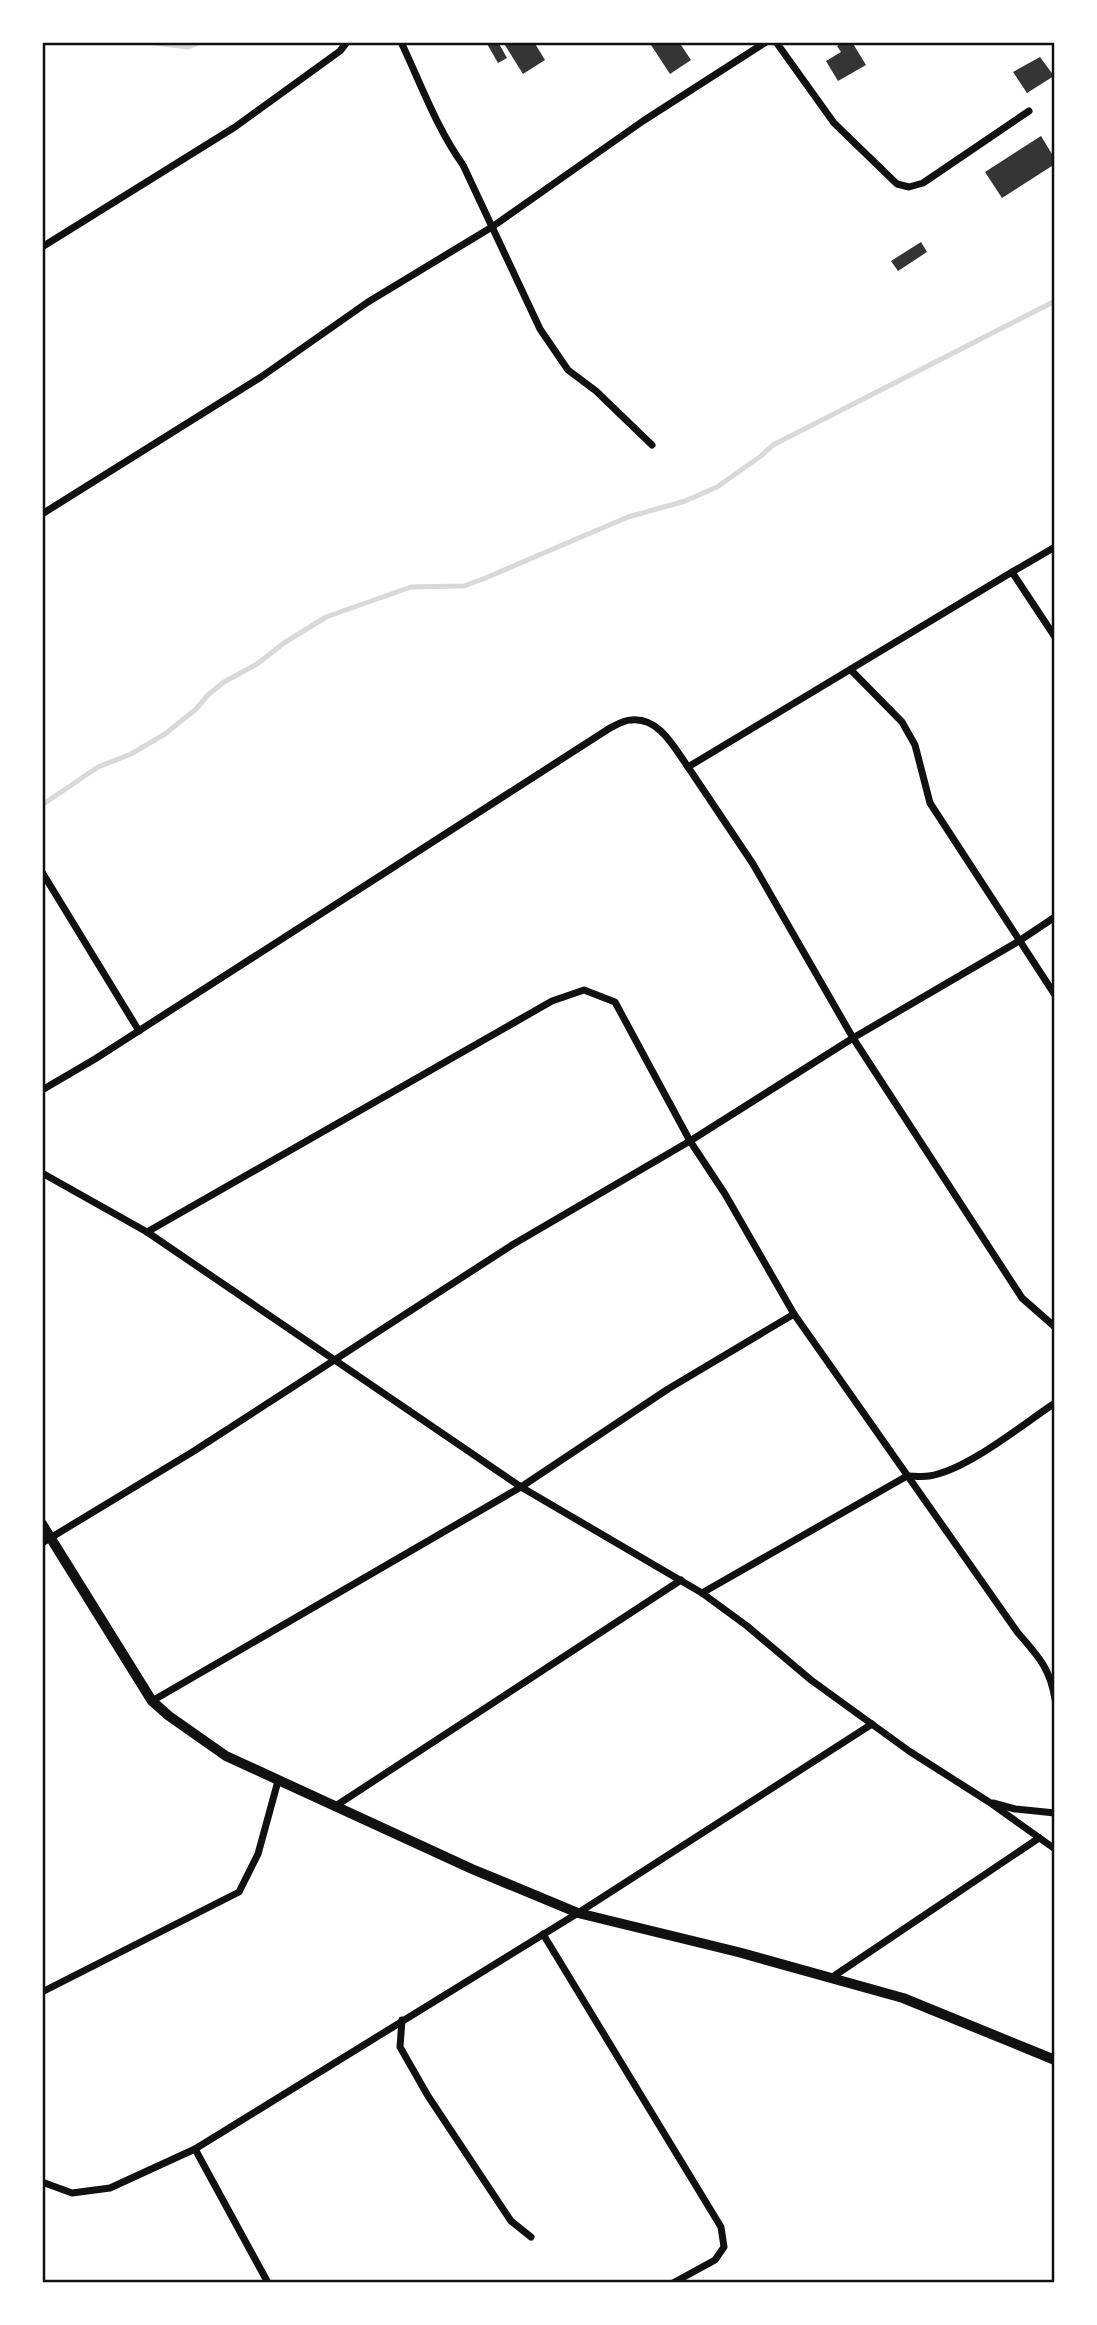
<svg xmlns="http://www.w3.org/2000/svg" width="1097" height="2325" font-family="'Roboto Condensed',sans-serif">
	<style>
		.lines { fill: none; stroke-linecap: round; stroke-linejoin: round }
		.stream { stroke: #d9d9d9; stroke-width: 5 }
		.building { fill: #353535 }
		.minor { stroke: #111; stroke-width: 7 }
		.secondary { stroke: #111; stroke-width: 10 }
		.neatline { fill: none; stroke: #111; stroke-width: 2.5 }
	</style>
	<rect width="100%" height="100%" fill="#fff"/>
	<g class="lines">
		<g class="stream">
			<polyline points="147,42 188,47 201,42"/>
			<polyline points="42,805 98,767 131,754 165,734 196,709 208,695 224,682 257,664 284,643 326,617 411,587 464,586 483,579 628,517 685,501 717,487 761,456 773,445 1055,301"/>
		</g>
	</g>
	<g class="building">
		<polygon points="486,42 498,42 507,58 498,63"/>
		<polygon points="503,42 534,42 545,60 523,74"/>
		<polygon points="649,42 679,42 691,60 670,74"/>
		<polygon points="845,42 852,42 866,65 838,81 826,61 841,52 837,46"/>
		<polygon points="1040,57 1054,76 1027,93 1013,72"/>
		<polygon points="1041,136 1055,159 1055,164 1002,198 985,172"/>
		<polygon points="921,242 927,252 898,271 891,261"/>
	</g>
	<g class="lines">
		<g class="minor">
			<path d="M401,42C421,84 436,127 463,165L540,329L568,370L596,391L652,445"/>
			<polyline points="776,42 834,123 897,184 909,187 923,183 1029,111"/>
			<polyline points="42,247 235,127 340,51 347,42"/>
			<polyline points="42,514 261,377 368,302 492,227 643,121 766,42"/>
			<polyline points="1012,572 1055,547"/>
			<polyline points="1055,637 1012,572 688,767 753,864 853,1038 1022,1298 1055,1327"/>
			<polyline points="851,670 902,722 915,745 930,803 1055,995"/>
			<polyline points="42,872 139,1031"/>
			<path d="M42,1090L95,1059L610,728C616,725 624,720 631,720C659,717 674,747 688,767"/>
			<polyline points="42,1173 147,1232 521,1487 702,1593 747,1626 811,1680 909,1751 989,1802 1055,1849"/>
			<path d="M147,1232L552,1001L584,990L615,1002L690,1141L725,1194L794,1314L1018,1633C1038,1656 1050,1668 1055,1699"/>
			<polyline points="42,1543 194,1451 512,1245 690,1141 853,1038 1019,941 1055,917"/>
			<path d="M702,1593L907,1476C914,1476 922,1477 929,1476C966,1471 1023,1424 1055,1403"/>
			<polyline points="152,1701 521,1487 668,1389 794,1314"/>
			<polyline points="993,1803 1015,1809 1055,1813"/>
			<polyline points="334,1807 681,1580"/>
			<polyline points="543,1934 721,2227 724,2247 715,2260 673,2283"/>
			<polyline points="831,1978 1039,1838"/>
			<polyline points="42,1992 239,1892 258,1854 278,1781"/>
			<polyline points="402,2020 400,2047 428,2096 511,2221 531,2237"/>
			<polyline points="195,2149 267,2281 264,2283"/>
			<polyline points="42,2182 72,2193 110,2188 195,2149 578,1913 872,1724"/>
		</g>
		<polyline class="secondary" points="42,1524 152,1701 169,1716 226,1756 472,1869 578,1913 738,1952 903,1998 1055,2060"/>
	</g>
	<rect width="1097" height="2325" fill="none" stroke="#ffffff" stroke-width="88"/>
	<rect x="44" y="44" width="1009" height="2237" class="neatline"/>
</svg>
